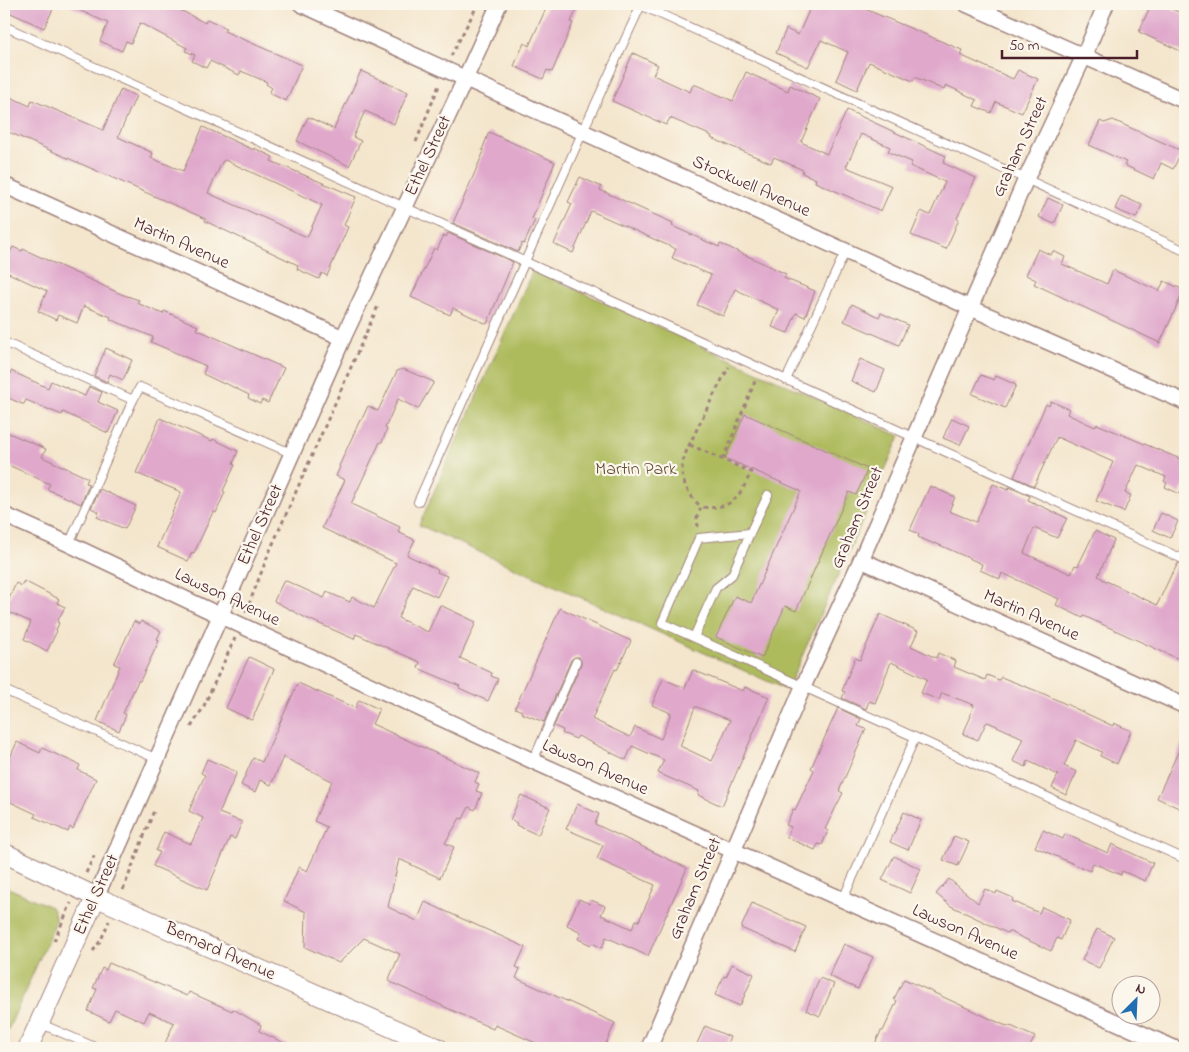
<svg xmlns="http://www.w3.org/2000/svg" width="1189" height="1052" font-family="'Indie Flower',sans-serif">
	<style>
		.green { fill: #aebb5d; stroke: #7c6d44 }
		.building { fill: #e0a9cc; fill-rule: evenodd }
		.lines { fill: none; stroke-linecap: round; stroke-linejoin: round }
		.service-casing { stroke: #9f827c; stroke-width: 10 }
		.minor-casing { stroke: #9f827c; stroke-width: 18 }
		.tertiary-casing { stroke: #9f827c; stroke-width: 21 }
		.path { stroke: #9f827c; stroke-width: 3; stroke-dasharray: 4 4; stroke-linecap: butt }
		.service { stroke: #fff; stroke-width: 8 }
		.minor { stroke: #fff; stroke-width: 15 }
		.tertiary { stroke: #fff; stroke-width: 19 }
		.labels { text-anchor: middle; dominant-baseline: central; stroke-width: 4.5; stroke-linejoin: round; paint-order: stroke }
		.street-label { font-size: 18px; fill: #4a1f2b; stroke: #fbf7ec }
		.park-label { font-size: 18px; fill: #684e3a; stroke: #fbf7ec }
	</style>
	<rect width="100%" height="100%" fill="#fbf7ec"/>
	<filter id="ink" filterUnits="userSpaceOnUse"><feTurbulence type="fractalNoise" baseFrequency=".02" numOctaves="2"/><feDisplacementMap in="SourceGraphic" scale="10" xChannelSelector="R" yChannelSelector="G"/><feConvolveMatrix kernelMatrix="1 2 1 2 8 2 1 2 1" color-interpolation-filters="sRGB"/></filter>
	<filter id="wash" filterUnits="userSpaceOnUse"><feTurbulence type="fractalNoise" baseFrequency=".0096" numOctaves="4" result="noise"/><feDisplacementMap in="SourceGraphic" scale="20" xChannelSelector="R" yChannelSelector="G"/><feGaussianBlur stdDeviation="1.12" result="paint"/><feColorMatrix in="noise" values="0 0 0 0 0 0 0 0 0 0 0 0 0 0 0 0 0 1.4 0 .05"/><feComposite in="paint" operator="in"/></filter>
	<g filter="url(#wash)">
		<rect width="100%" height="100%" fill="#f4e6cd"/>
		<g class="green">
			<polygon points="533,270 900,436 787,690 419,525"/>
			<path d="M4,886L51,907C55,913 56,919 54,926L4,1039Z"/>
		</g>
		<g id="blocks">
			<g class="building">
				<polygon points="4,4 46,4 54,7 44,28 4,10"/>
				<polygon points="65,4 169,4 205,23 207,19 226,28 224,31 302,65 286,101 269,93 272,88 266,84 267,82 241,71 239,75 210,61 206,68 192,61 195,55 185,51 187,48 140,23 131,43 126,41 122,51 100,41 108,23"/>
				<polygon points="548,4 579,4 571,22 573,23 552,72 547,70 543,79 514,66 524,43 529,46"/>
				<polygon points="812,4 853,4 962,50 960,55 1013,79 1018,70 1038,79 1022,113 996,102 991,113 974,106 977,100 946,85 944,90 915,77 913,81 869,62 857,90 836,80 848,52 821,40 808,67 776,53 786,29 798,35"/>
				<polygon points="1151,4 1161,4 1185,15 1185,53 1139,32"/>
				<polygon points="633,53 658,65 653,75 690,92 693,85 696,85 733,101 746,72 788,91 790,85 820,99 801,142 827,154 847,110 946,156 943,163 976,178 957,218 959,219 946,249 911,235 921,211 930,215 945,182 910,166 912,162 888,152 890,147 861,134 846,167 892,186 881,211 815,182 816,179 802,173 803,170 774,157 771,163 711,138 712,136 670,118 666,125 612,101"/>
				<polygon points="361,71 408,92 394,124 365,111 353,137 361,141 349,166 297,141 308,117 334,129"/>
				<path d="M121,89L136,96L118,137L153,153L151,158L183,171L203,127L254,150V148L273,157L271,161L356,197L344,225L348,227L327,276L322,273L319,279L297,269L298,265L205,221L206,219L4,130V94L30,106L32,100L103,130ZM225,160L322,205L307,237L208,193L222,162Z"/>
				<polygon points="1113,120 1182,151 1173,169 1161,163 1154,179 1124,165 1126,162 1089,145 1100,121 1104,123"/>
				<polygon points="489,132 555,162 532,219 535,220 524,244 522,243 518,252 453,223 484,151 482,150"/>
				<polygon points="580,177 602,187 600,190 673,223 672,226 719,247 720,244 728,247 786,274 784,278 815,291 805,317 796,313 788,333 772,327 779,310 735,289 723,316 697,305 711,275 672,258 676,249 591,211 573,253 554,244 572,204 568,202"/>
				<polygon points="1121,196 1142,205 1136,218 1115,209"/>
				<polygon points="1048,198 1063,205 1054,224 1039,217"/>
				<polygon points="448,233 513,262 487,324 453,308 450,315 411,297 434,248 437,250 444,235 446,237"/>
				<polygon points="13,247 22,251 23,249 121,294 139,300 137,303 163,314 164,311 198,326 196,329 284,368 268,403 262,400 260,404 248,398 249,395 225,383 224,384 203,374 206,366 151,342 153,337 110,319 111,317 84,306 77,323 58,315 56,320 38,311 47,291 4,271 4,262"/>
				<polygon points="1038,249 1051,255 1053,251 1065,257 1062,264 1107,284 1113,270 1159,291 1164,281 1184,290 1160,343 1034,284 1036,280 1026,275"/>
				<polygon points="852,304 879,317 881,313 908,325 899,345 844,321"/>
				<polygon points="106,348 132,360 123,380 110,374 107,382 94,376"/>
				<polygon points="860,359 885,370 876,392 851,381"/>
				<polygon points="403,369 434,382 418,409 398,399 385,428 387,429 382,442 380,442 351,504 400,527 398,532 415,540 407,555 438,570 437,572 447,576 437,597 413,586 398,618 428,632 440,605 476,622 460,658 492,673 491,676 498,679 488,701 459,688 460,686 418,668 420,662 356,634 354,639 304,617 274,601 284,580 324,598 327,592 350,602 352,597 374,608 396,563 322,528 345,480 336,476 340,467 339,466 360,420 361,421 368,406 378,411 397,371"/>
				<polygon points="11,371 48,388 51,381 85,396 89,387 102,392 98,402 118,411 108,433 63,412 62,415 26,400 24,404 22,404 4,396 4,388"/>
				<polygon points="981,375 994,380 996,376 1016,385 1005,408 972,394"/>
				<polygon points="1051,401 1069,409 1067,414 1095,427 1097,424 1185,461 1185,483 1180,494 1165,487 1167,483 1164,481 1166,477 1138,465 1125,493 1131,495 1124,512 1096,501 1113,462 1057,437 1034,486 1014,477 1046,404 1049,406"/>
				<polygon points="745,414 868,469 856,495 849,492 796,611 785,606 762,658 716,637 735,596 751,603 801,491 725,458"/>
				<polygon points="160,418 212,441 213,439 238,451 233,464 235,465 223,491 225,492 216,513 213,512 194,553 192,552 188,561 157,547 181,492 136,473"/>
				<polygon points="952,418 969,426 960,445 943,438"/>
				<polygon points="4,431 46,449 42,457 88,478 86,483 89,484 81,504 47,489 50,484 4,463"/>
				<polygon points="993,484 1008,490 1009,487 1030,496 1028,500 1067,518 1057,538 1034,528 1024,553 1071,574 1075,565 1078,566 1095,531 1114,540 1098,576 1102,578 1102,579 1157,605 1172,573 1173,573 1178,563 1185,566 1185,662 1084,616 1083,618 1056,605 1059,599 1002,573 1000,579 980,570 982,564 935,543 934,544 918,537 919,534 910,530 930,486 955,497 949,511 976,522"/>
				<polygon points="100,489 136,506 125,529 97,517 99,512 91,508"/>
				<polygon points="1161,513 1178,521 1170,538 1153,530"/>
				<polygon points="24,581 59,599 57,603 65,607 57,622 59,623 56,630 57,631 47,651 24,639 31,622 4,610 16,583 22,586"/>
				<path d="M560,608L631,641L617,670L615,669L592,719L630,737L635,727L661,739L671,713L652,705L663,679L685,688L693,670L743,691L745,687L769,697L722,806L698,795L699,791L658,773L664,760L632,746L626,760L578,736L576,739L562,733L563,730L554,726L581,664V661L579,657H575L571,660L544,722L521,713L522,711L515,708ZM695,707H697L730,720L712,761L680,746Z"/>
				<polygon points="880,614 918,631 911,646 936,658 938,653 956,661 954,667 985,680 987,675 999,680 1001,677 1042,693 1113,726 1114,723 1131,731 1117,764 1100,756 1102,752 1076,740 1064,766 1077,772 1066,795 1052,788 1058,775 1028,761 1026,767 1013,761 1023,738 988,722 986,723 978,740 963,734 971,716 970,715 974,705 942,693 939,700 921,693 927,679 891,662 875,703 869,701 866,709 842,698 845,692 842,691 855,658 860,660"/>
				<polygon points="134,621 139,624 141,621 161,631 157,639 159,641 140,681 138,681 123,713 126,715 119,731 97,721 120,666 114,664"/>
				<polygon points="249,657 274,669 252,720 226,708"/>
				<polygon points="298,683 355,708 359,700 379,709 372,724 479,773 475,782 479,784 476,791 482,793 475,810 469,807 463,819 460,818 445,843 454,847 440,878 399,859 388,907 417,921 425,902 525,947 516,967 520,969 516,978 615,1023 604,1048 547,1048 495,1025 493,1029 388,981 400,954 364,938 339,963 305,947 306,912 284,901 299,867 307,871 327,827 314,821 332,781 283,757 271,785 260,780 255,792 241,785 253,758 262,762"/>
				<polygon points="838,708 861,719 858,726 866,729 839,791 843,793 825,829 828,831 822,845 818,844 815,850 786,837 791,827 786,825 793,809 795,810 814,770 811,768"/>
				<polygon points="1185,737 1185,799 1181,809 1157,798"/>
				<polygon points="17,742 40,753 42,748 80,765 78,770 96,779 73,829 70,827 68,832 34,817 36,814 4,799 4,771"/>
				<polygon points="207,759 237,772 219,813 242,822 235,839 230,837 207,890 153,866 160,852 156,851 164,832 191,844 203,818 189,811 205,775 201,773"/>
				<polygon points="521,795 550,808 538,835 516,825 517,823 510,820"/>
				<polygon points="577,804 599,814 595,824 687,868 648,956 606,937 602,948 592,943 591,945 578,939 581,932 567,925 579,899 590,904 591,900 605,906 601,915 632,929 636,920 639,921 655,885 597,859 603,845 566,829"/>
				<polygon points="904,812 921,820 908,850 890,842"/>
				<polygon points="1043,830 1063,839 1065,834 1108,853 1112,844 1153,863 1145,881 1122,871 1121,875 1093,863 1090,871 1035,847"/>
				<polygon points="954,836 969,842 958,866 943,860"/>
				<polygon points="894,856 921,869 910,893 882,880"/>
				<polygon points="949,879 978,903 985,889 996,894 997,891 1013,898 1012,901 1039,913 1042,907 1070,920 1061,940 1057,938 1051,951 1008,931 1007,933 951,906 936,894"/>
				<polygon points="752,903 806,927 795,952 741,928"/>
				<polygon points="1097,929 1114,937 1099,968 1082,960"/>
				<polygon points="844,944 873,957 858,989 829,976"/>
				<polygon points="109,963 187,996 189,992 232,1011 233,1009 261,1025 259,1031 294,1048 163,1048 174,1023 149,1012 144,1022 115,1009 109,1021 88,1011 97,989 93,988 102,968 106,970"/>
				<polygon points="732,964 754,974 740,1006 715,995 724,976 726,977"/>
				<polygon points="820,978 834,984 820,1016 806,1010"/>
				<polygon points="904,979 1004,1025 1013,1027 1035,1037 1029,1048 873,1048 881,1031 883,1031 897,1001 894,999"/>
				<polygon points="705,1026 730,1037 725,1048 695,1048"/>
			</g>
		</g>
	</g>
	<g filter="url(#ink)">
		<use href="#blocks" fill-opacity="0" stroke="#9f827c" stroke-width="1"/>
		<g class="lines">
			<g class="service-casing">
				<g id="service">
					<polyline points="638,4 1185,251"/>
					<polyline points="4,26 1185,560"/>
					<polyline points="4,342 133,400 140,387 293,454"/>
					<polyline points="786,380 846,250"/>
					<polyline points="768,495 750,533 699,538 662,623 1185,859"/>
					<polyline points="418,502 583,131 641,5"/>
					<polyline points="69,544 133,400"/>
					<polyline points="694,637 716,588 732,575 750,533"/>
					<polyline points="4,690 157,759"/>
					<polyline points="533,761 576,662"/>
					<polyline points="843,899 915,738"/>
					<polyline points="39,1023 97,1048"/>
				</g>
			</g>
			<g class="minor-casing">
				<g id="minor">
					<polyline points="301,4 971,308 1185,402"/>
					<polyline points="966,4 1185,101"/>
					<polyline points="4,185 343,338"/>
					<polyline points="4,515 69,544 204,608 533,761 1174,1048"/>
					<polyline points="861,560 1185,706"/>
					<polyline points="96,897 343,338 455,101 499,4"/>
					<polyline points="649,1048 803,687 861,560 1026,179 1084,56 1106,4"/>
				</g>
			</g>
			<g class="tertiary-casing">
				<g id="tertiary">
					<polyline points="4,853 96,897 438,1048"/>
					<polyline points="28,1048 96,897"/>
				</g>
			</g>
			<g class="path">
				<polyline points="451,56 478,4"/>
				<polyline points="416,142 440,83"/>
				<path d="M690,445L751,472C740,497 732,510 702,507"/>
				<polyline points="723,459 756,379"/>
				<path d="M698,527L697,518L701,507C691,497 682,485 682,470C682,457 690,444 695,433C706,410 717,388 729,367"/>
				<polyline points="246,612 268,555 378,306"/>
				<polyline points="191,727 203,708 235,638"/>
				<polyline points="86,873 94,856"/>
				<polyline points="123,890 155,808"/>
				<polyline points="54,941 71,903"/>
				<polyline points="93,951 101,940 109,921"/>
			</g>
			<use href="#service" class="service"/>
			<use href="#minor" class="minor"/>
			<use href="#tertiary" class="tertiary"/>
		</g>
	</g>
	<g class="labels">
		<g class="street-label">
			<text transform="translate(1021 147) rotate(-65)">Graham Street</text>
			<text transform="translate(429 156) rotate(-65)">Ethel Street</text>
			<text transform="translate(751 187) rotate(24)">Stockwell Avenue</text>
			<text transform="translate(181 244) rotate(24)">Martin Avenue</text>
			<text transform="translate(858 518) rotate(-67)">Graham Street</text>
			<text transform="translate(261 525) rotate(-66)">Ethel Street</text>
			<text transform="translate(227 598) rotate(25)">Lawson Avenue</text>
			<text transform="translate(1031 616) rotate(24)">Martin Avenue</text>
			<text transform="translate(595 768) rotate(24)">Lawson Avenue</text>
			<text transform="translate(696 889) rotate(-67)">Graham Street</text>
			<text transform="translate(97 895) rotate(-66)">Ethel Street</text>
			<text transform="translate(965 933) rotate(24)">Lawson Avenue</text>
			<text transform="translate(220 952) rotate(24)">Bernard Avenue</text>
		</g>
		<g class="park-label">
			<text x="636" y="470">Martin Park</text>
		</g>
	</g>
	<rect width="1189" height="1052" fill="none" stroke="#fbf7ec" stroke-width="20"/>
	<g transform="translate(1136 1000) rotate(24)"><circle r="24" fill="#fbf7ec" stroke="#b4a19f"/>
	<path d="M0-4L9 19L0 12L-9 19Z" fill="#1f6fb2"/>
	<text y="-8" font-size="14" font-weight="bold" text-anchor="middle" fill="#4a1f2b">N</text>
	</g>
	<path d="M1002 50v8h135v-8" fill="none" stroke="#4a1f2b" stroke-width="2.5"/>
	<text x="1009" y="50" font-size="15" fill="#4a1f2b" stroke="#fbf7ec" stroke-width="4" paint-order="stroke">50 m</text>
</svg>
